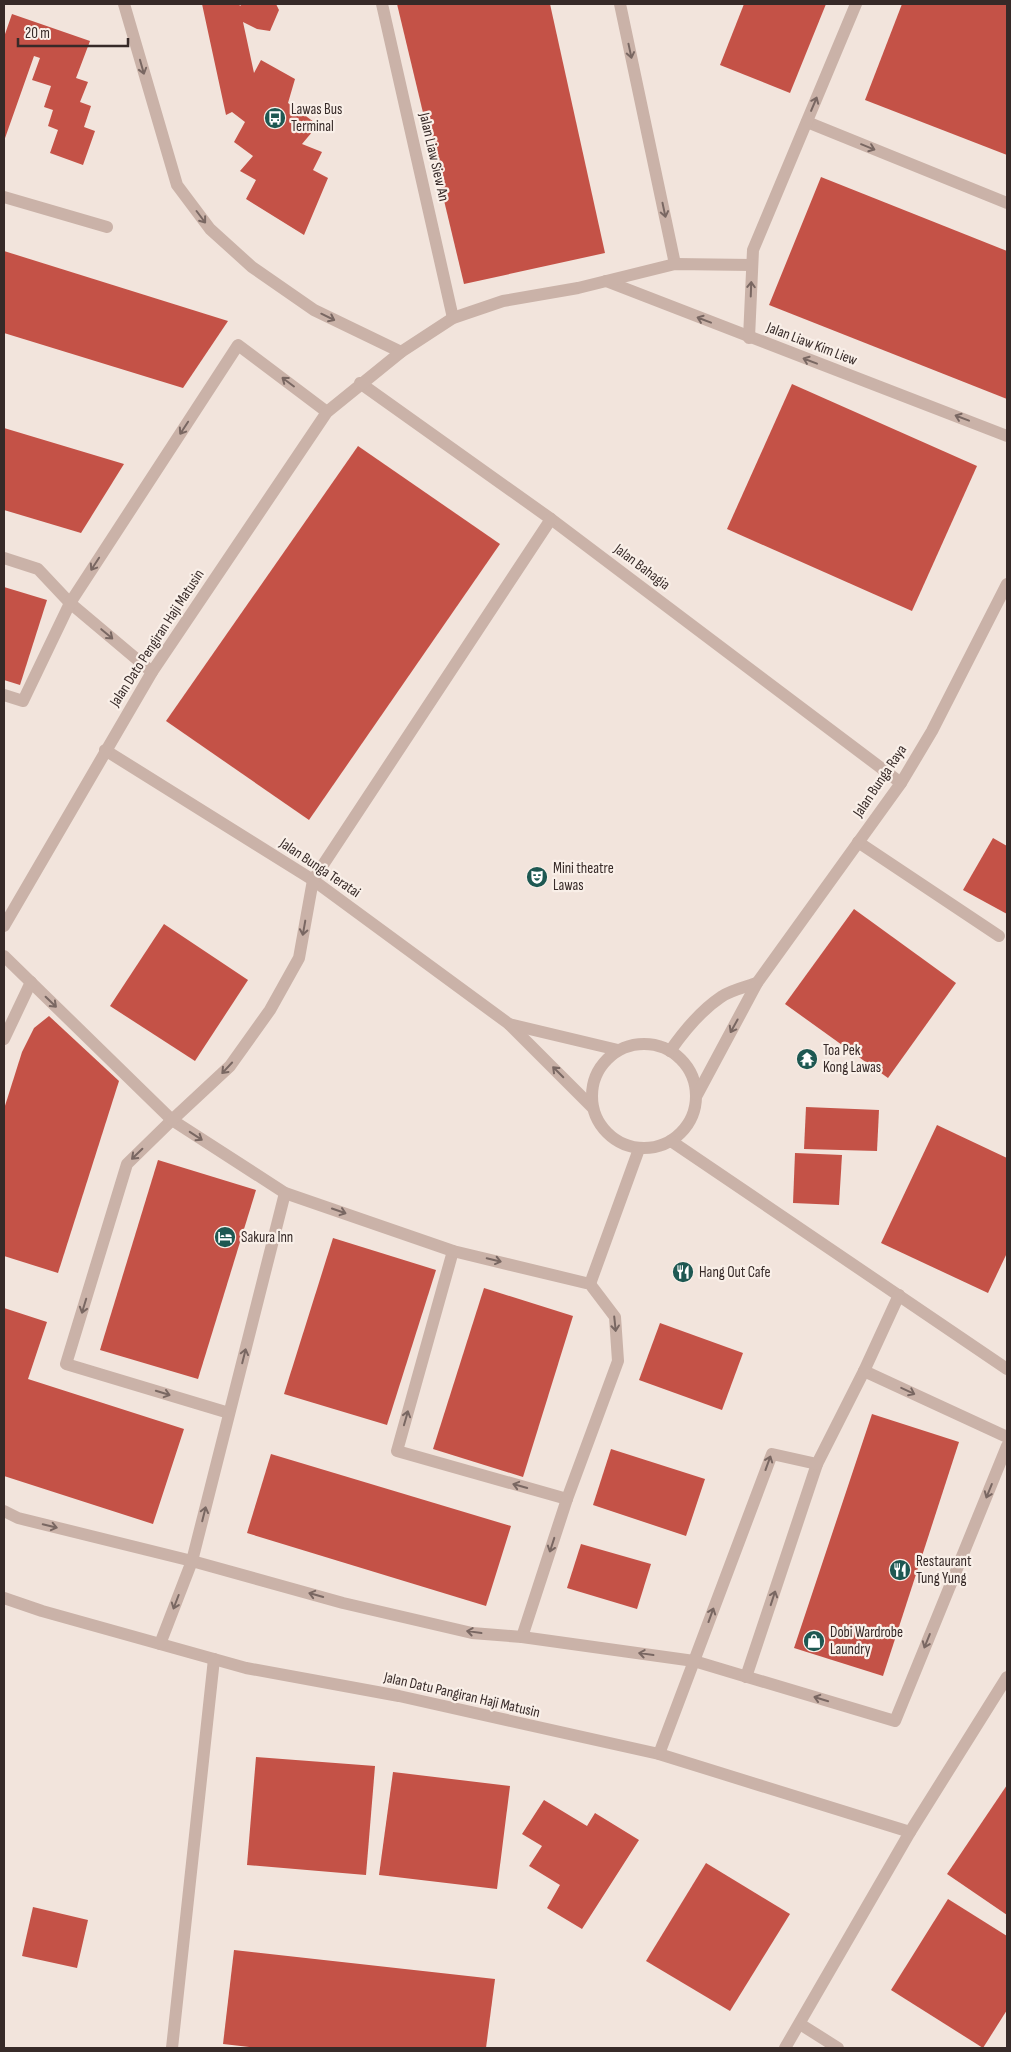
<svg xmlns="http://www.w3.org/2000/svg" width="1011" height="2052" font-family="'Sofia Sans Condensed',sans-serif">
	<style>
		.building { fill: #c45247 }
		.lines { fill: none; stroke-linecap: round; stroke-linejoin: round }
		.service { stroke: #cab2a8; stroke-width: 12 }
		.minor { stroke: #cab2a8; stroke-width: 12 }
		.oneway { stroke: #796762 }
		.labels { text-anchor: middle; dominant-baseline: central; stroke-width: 4.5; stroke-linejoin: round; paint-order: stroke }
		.poi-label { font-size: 15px; fill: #372a28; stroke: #f9efe8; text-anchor: start }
		.street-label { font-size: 15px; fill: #372a28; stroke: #f9efe8 }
	</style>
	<rect width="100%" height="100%" fill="#f2e4dc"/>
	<g class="building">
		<polygon points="202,4 239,4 240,6 242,4 276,4 279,10 270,31 257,29 243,22 254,73 261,60 295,79 288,103 318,125 302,144 322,152 313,170 328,178 304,235 246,199 256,180 240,171 253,156 234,142 245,122 232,112 226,115"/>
		<polygon points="397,4 550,4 605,253 464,284"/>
		<polygon points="744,4 826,4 790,93 720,65"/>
		<polygon points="902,4 1007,4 1007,155 865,100"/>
		<polygon points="12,14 90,41 76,78 88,82 80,102 91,106 84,127 95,131 83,165 50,153 58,130 48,126 53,110 44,107 51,86 32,80 40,58 34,56 4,141 4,37"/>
		<polygon points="821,177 1007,251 1007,399 769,305"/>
		<polygon points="4,251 228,321 183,388 4,333"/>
		<polygon points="792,384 977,466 912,611 727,529"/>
		<polygon points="4,428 124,464 81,533 4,510"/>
		<polygon points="358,446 500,544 309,820 166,721"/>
		<polygon points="4,587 47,600 20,685 4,680"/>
		<polygon points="993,838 1007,846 1007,914 963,890"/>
		<polygon points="854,909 956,983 888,1078 785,1004"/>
		<polygon points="164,924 248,980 195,1061 110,1006"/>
		<polygon points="49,1016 119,1081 58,1273 4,1256 4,1109 22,1052 34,1028"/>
		<polygon points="806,1107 879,1110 877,1151 804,1149"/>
		<polygon points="937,1125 1007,1158 1007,1253 988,1293 881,1243"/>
		<polygon points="795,1153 842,1155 839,1205 793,1203"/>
		<polygon points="158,1160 256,1190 198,1379 100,1350"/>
		<polygon points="333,1238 436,1270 387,1425 284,1394"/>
		<polygon points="484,1288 573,1316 523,1477 433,1449"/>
		<polygon points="4,1308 47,1322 28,1379 184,1429 153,1524 4,1476"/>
		<polygon points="660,1323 743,1353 722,1410 639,1380"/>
		<polygon points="872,1414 959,1442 883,1676 794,1648"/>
		<polygon points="611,1449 705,1479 686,1536 593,1505"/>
		<polygon points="271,1454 511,1526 486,1606 247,1533"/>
		<polygon points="581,1544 651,1564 637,1609 567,1588"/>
		<polygon points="256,1757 375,1766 366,1875 247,1865"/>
		<polygon points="393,1772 510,1786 497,1889 379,1875"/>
		<polygon points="1007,1785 1007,1915 947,1874"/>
		<polygon points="544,1800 587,1826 595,1813 639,1840 582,1929 547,1908 560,1885 529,1866 542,1846 522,1834"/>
		<polygon points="706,1863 790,1914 730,2011 646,1961"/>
		<polygon points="948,1899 1007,1936 1007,2010 983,2048 891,1990"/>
		<polygon points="33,1907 88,1920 77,1968 22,1956"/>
		<polygon points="234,1950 495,1979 486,2048 258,2048 223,2044"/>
	</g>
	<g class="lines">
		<g class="service">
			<polyline points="620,4 675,264"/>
			<polyline points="807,122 1007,203"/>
			<polyline points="4,197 107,227"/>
			<polyline points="172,1120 127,1164 66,1364 229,1413"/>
			<polyline points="453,1251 397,1451 567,1499"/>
			<polyline points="864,1371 1007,1437"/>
			<polyline points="694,1661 895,1721 1007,1446"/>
			<polyline points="746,1677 817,1464"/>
		</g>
		<g class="minor">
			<polyline points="124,4 177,185 210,229 252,267 314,310 401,352"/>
			<polyline points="382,4 453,318"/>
			<polyline points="606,281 1007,436"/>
			<polyline points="749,338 753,250 856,4"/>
			<polyline points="360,383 551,519 901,783"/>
			<polyline points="4,558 38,569 70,603 152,672"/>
			<polyline points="4,695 23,701 70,603 238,345 327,412"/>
			<polyline points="105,750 313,880 509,1024 592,1107"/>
			<polyline points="858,842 999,936"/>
			<polyline points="4,926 152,672 327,412 401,352 453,318 503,301 578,288 675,264 752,265"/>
			<polyline points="4,956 172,1120 285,1193 453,1251 590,1284 615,1317 618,1361 567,1499 522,1637"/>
			<polyline points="509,1024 618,1050"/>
			<polyline points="4,1039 31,982"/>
			<circle cx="644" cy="1096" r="52"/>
			<path d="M670,1051C684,1031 700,1011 721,997C731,990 746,987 757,983"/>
			<polyline points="697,1095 757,983 901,783 932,731 1007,584"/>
			<polyline points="172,1120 230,1066 270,1010 299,958 313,880 551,519"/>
			<polyline points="671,1141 1007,1369"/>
			<polyline points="590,1284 639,1149"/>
			<polyline points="4,1511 18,1518 192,1561 343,1603 472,1633 522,1637 694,1661"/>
			<polyline points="4,1598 42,1611 246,1668 399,1696 659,1754 910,1832"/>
			<polyline points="160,1644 192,1561 285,1193"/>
			<polyline points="659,1754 772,1454 817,1464 864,1371 899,1295"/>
			<polyline points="800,2024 838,2048"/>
			<polyline points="172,2048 214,1659"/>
			<polyline points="785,2048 910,1832 1007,1677"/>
		</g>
	</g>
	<defs><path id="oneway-shaft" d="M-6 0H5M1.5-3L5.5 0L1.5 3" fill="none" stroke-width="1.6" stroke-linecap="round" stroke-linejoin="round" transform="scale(1.25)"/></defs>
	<g class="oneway">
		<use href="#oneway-shaft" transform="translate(630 51) rotate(78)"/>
		<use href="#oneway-shaft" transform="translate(142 67) rotate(74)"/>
		<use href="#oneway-shaft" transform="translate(814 104) rotate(-67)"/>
		<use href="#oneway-shaft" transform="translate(868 147) rotate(22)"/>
		<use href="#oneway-shaft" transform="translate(664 210) rotate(78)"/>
		<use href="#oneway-shaft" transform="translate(201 217) rotate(53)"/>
		<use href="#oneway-shaft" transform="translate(751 289) rotate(-88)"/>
		<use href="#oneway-shaft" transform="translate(328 317) rotate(26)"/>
		<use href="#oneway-shaft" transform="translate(704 320) rotate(-159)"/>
		<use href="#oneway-shaft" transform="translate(810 361) rotate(-159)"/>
		<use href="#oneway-shaft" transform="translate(288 382) rotate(-143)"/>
		<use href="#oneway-shaft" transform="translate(962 418) rotate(-159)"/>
		<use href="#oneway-shaft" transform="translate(184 428) rotate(123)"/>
		<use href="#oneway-shaft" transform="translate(95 564) rotate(123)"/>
		<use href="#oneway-shaft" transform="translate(107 634) rotate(40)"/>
		<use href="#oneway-shaft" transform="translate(304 928) rotate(100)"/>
		<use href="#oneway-shaft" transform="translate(51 1002) rotate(44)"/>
		<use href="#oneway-shaft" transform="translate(734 1026) rotate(119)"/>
		<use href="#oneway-shaft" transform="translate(227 1068) rotate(133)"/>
		<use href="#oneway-shaft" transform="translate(558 1072) rotate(-135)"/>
		<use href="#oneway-shaft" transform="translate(196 1136) rotate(33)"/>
		<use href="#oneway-shaft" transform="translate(137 1154) rotate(136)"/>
		<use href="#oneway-shaft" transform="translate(339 1211) rotate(19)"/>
		<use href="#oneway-shaft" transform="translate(494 1260) rotate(13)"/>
		<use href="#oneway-shaft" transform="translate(84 1306) rotate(107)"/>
		<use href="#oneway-shaft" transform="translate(615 1324) rotate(84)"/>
		<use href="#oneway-shaft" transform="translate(244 1356) rotate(-76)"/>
		<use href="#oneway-shaft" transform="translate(908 1391) rotate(25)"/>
		<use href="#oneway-shaft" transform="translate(163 1393) rotate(17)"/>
		<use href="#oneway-shaft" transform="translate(406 1418) rotate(-74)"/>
		<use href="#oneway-shaft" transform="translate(768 1463) rotate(-70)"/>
		<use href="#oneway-shaft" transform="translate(520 1486) rotate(-164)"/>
		<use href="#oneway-shaft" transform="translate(989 1491) rotate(112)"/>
		<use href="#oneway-shaft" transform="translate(204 1514) rotate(-76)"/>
		<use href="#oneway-shaft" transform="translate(50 1526) rotate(14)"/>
		<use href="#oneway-shaft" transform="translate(552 1545) rotate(108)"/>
		<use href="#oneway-shaft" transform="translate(316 1595) rotate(-164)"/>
		<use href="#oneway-shaft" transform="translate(773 1598) rotate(-72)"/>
		<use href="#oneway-shaft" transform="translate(176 1602) rotate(111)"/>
		<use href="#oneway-shaft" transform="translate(711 1615) rotate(-70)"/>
		<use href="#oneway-shaft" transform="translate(474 1632) rotate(-172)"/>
		<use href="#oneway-shaft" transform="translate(927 1641) rotate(112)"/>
		<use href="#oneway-shaft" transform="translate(646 1654) rotate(-172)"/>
		<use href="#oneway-shaft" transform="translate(821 1699) rotate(-163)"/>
	</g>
	<defs>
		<g id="bus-disc" transform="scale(1.125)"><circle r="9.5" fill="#1e5852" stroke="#f9efe8"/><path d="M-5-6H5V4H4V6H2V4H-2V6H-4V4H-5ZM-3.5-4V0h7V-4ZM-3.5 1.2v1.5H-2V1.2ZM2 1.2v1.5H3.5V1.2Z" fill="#fff"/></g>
		<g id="theatre-disc" transform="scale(1.125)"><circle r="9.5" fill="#1e5852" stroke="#f9efe8"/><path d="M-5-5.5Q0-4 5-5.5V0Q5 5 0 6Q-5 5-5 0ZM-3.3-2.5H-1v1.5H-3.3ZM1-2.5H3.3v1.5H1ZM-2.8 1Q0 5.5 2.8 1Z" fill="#fff"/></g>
		<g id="temple-disc" transform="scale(1.125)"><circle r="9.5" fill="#1e5852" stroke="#f9efe8"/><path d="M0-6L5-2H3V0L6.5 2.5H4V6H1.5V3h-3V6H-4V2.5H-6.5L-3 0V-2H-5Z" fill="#fff"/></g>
		<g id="hotel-disc" transform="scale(1.125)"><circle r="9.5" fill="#1e5852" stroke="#f9efe8"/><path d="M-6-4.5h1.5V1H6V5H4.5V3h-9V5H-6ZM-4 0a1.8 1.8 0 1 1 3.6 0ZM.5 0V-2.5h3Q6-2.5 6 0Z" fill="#fff"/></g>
		<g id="restaurant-disc" transform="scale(1.125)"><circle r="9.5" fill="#1e5852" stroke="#f9efe8"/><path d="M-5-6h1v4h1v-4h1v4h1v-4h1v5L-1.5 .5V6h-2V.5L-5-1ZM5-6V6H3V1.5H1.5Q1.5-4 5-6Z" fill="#fff"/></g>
		<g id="shop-disc" transform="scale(1.125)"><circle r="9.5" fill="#1e5852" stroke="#f9efe8"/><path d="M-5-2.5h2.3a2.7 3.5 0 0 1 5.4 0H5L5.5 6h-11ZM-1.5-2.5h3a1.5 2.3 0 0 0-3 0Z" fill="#fff"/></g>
	</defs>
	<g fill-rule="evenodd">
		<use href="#bus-disc" x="275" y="118"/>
		<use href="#theatre-disc" x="537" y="877"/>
		<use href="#temple-disc" x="807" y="1059"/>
		<use href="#hotel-disc" x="225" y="1237"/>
		<use href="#restaurant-disc" x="683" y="1272"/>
		<use href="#restaurant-disc" x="900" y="1570"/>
		<use href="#shop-disc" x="814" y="1641"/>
	</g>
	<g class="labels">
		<g class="poi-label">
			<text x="291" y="109">Lawas Bus<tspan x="291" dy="17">Terminal</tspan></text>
			<text x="553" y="868">Mini theatre<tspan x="553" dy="17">Lawas</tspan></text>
			<text x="823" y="1050">Toa Pek<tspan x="823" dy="17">Kong Lawas</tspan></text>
			<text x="241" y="1237">Sakura Inn</text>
			<text x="699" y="1272">Hang Out Cafe</text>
			<text x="916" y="1561">Restaurant<tspan x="916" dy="17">Tung Yung</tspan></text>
			<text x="830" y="1632">Dobi Wardrobe<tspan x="830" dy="17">Laundry</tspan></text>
		</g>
		<g class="street-label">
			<text transform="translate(434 157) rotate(77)">Jalan Liaw Siew An</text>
			<text transform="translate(812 344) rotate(21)">Jalan Liaw Kim Liew</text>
			<text transform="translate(642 567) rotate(37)">Jalan Bahagia</text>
			<text transform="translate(157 638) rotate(-57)">Jalan Dato Pengiran Haji Matusin</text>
			<text transform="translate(880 781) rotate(-56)">Jalan Bunga Raya</text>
			<text transform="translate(320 868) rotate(34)">Jalan Bunga Teratai</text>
			<text transform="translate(462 1695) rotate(13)">Jalan Datu Pangiran Haji Matusin</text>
		</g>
	</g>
	<rect width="1011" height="2052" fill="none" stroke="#372a28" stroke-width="10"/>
	<path d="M18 38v8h110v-8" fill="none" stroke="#372a28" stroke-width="2.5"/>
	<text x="25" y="38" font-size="15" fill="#372a28" stroke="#f9efe8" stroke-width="4" paint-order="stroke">20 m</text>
</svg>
